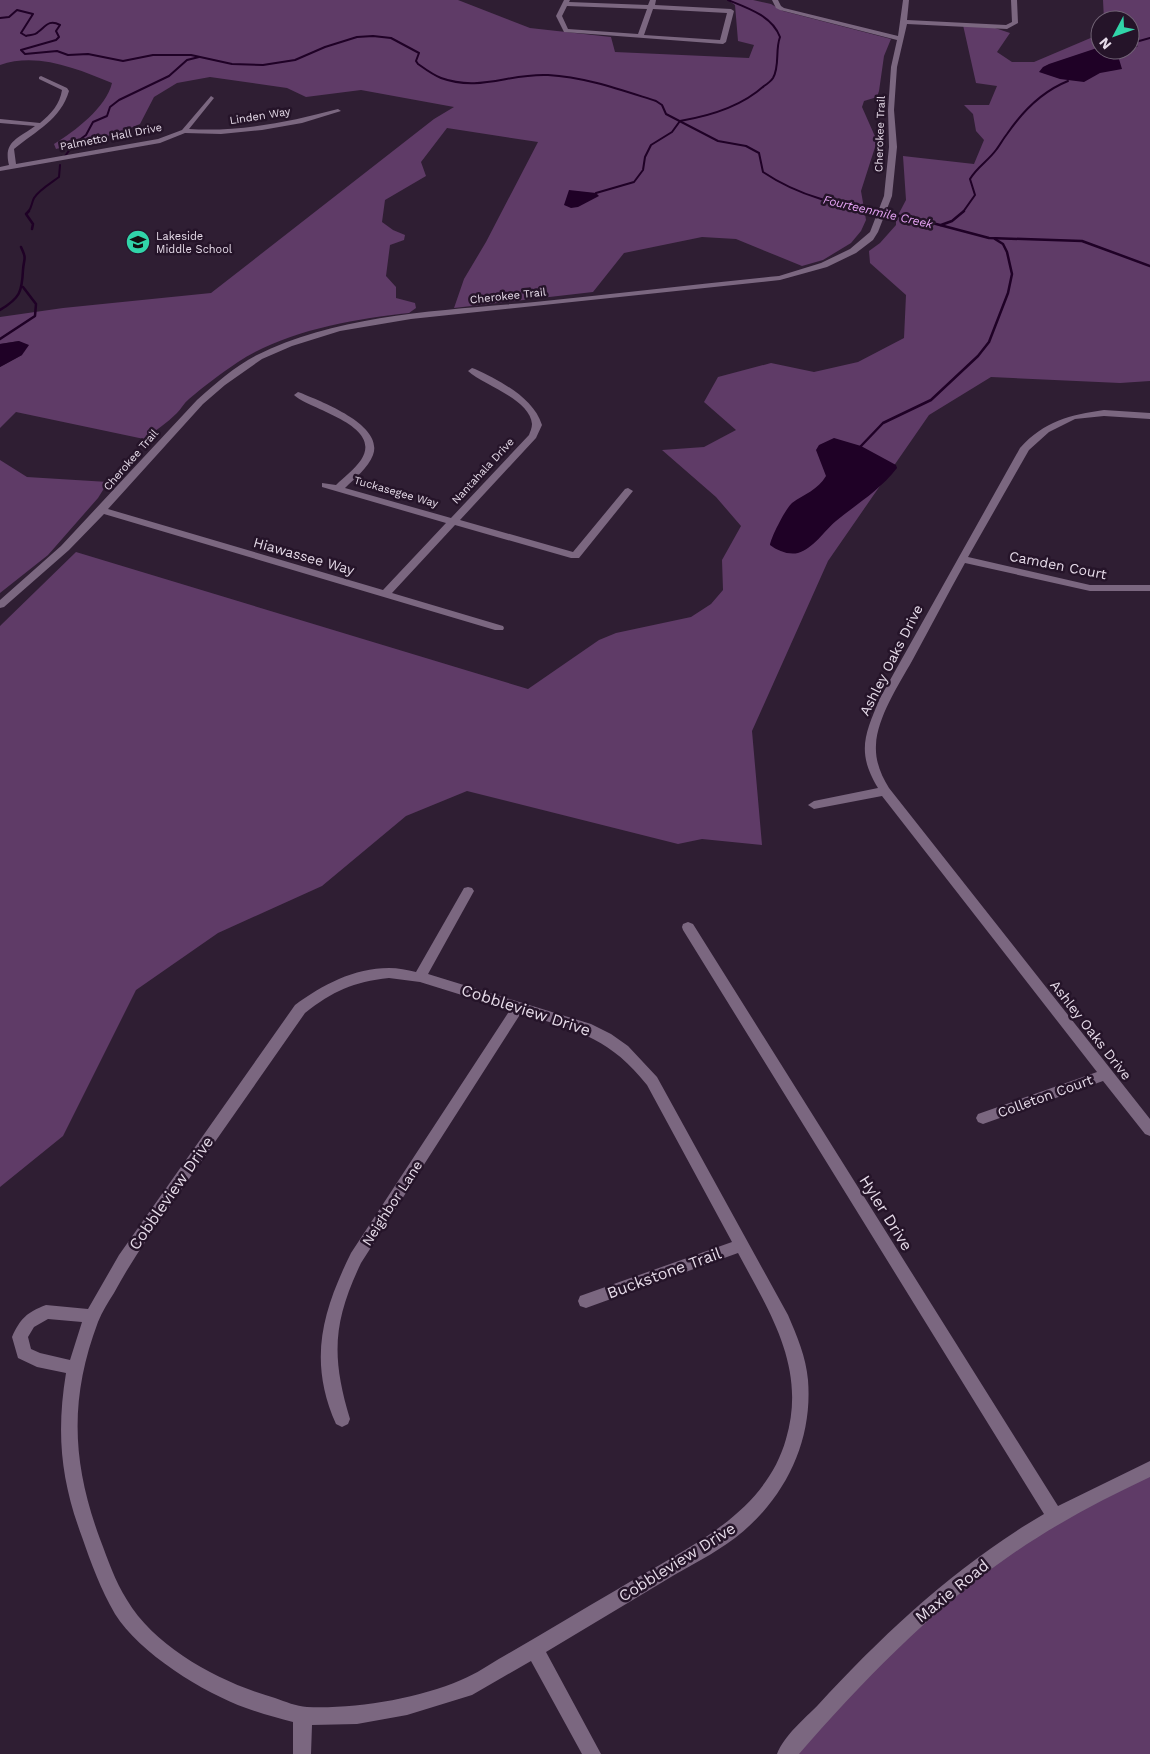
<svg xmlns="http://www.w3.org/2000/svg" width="1150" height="1754" font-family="'Work Sans',sans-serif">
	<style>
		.green { fill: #5f3b67 }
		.water { fill: #1f0126 }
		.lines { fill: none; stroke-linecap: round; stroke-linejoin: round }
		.stream-far1 { stroke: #1f0126; stroke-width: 2 }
		.stream { stroke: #1f0126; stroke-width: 2.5 }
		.minor { fill: #7b6780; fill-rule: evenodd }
		.labels { text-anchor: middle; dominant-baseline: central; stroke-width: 5; stroke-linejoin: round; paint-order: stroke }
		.far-street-label { font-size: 11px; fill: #e6dbe9; stroke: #251429 }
		.far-poi-label { font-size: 11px; fill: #e6dbe9; stroke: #251429; text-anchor: start }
		.far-water-label { font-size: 12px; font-style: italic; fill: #e5a3f4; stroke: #251429 }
		.street-label { font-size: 14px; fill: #e6dbe9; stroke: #251429 }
		.near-street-label { font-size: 16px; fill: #e6dbe9; stroke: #251429 }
	</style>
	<rect width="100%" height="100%" fill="#2f1e33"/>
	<g class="green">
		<path d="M0,0H458L530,28L611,37L615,52L749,58L754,45L738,41L735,5L728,0H753L771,4L783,11L891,39L884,56L879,91L877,97L864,101L862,107L877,141L861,191L866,220L861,231L851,243L823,260L802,266L736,239L702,237L624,253L593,292L454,308L464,279L486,242L538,142L447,128L421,162L426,176L385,200L382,222L393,230L405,235L404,240L390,245L386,276L396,287V298L415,303L416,308L409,313C353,319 285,331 238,362C222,373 204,386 189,399C184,403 181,409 177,413C167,423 155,431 144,439L16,412L0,428V367L22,355L19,341L0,344V317L63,308L211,293L434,119L454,107L361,90L306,97L287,88L210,77L177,83L154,97L140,124L119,133L56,149L54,144C75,131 106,108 112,83C77,69 38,52 0,65Z"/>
		<polygon points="1103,0 1150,0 1150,381 1120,383 991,377 929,415 828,561 752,731 762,845 702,839 678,844 467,791 406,816 322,886 218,933 136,990 63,1136 0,1187 0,626 76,552 528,689 599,640 616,633 691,617 711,604 723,590 722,560 741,526 716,497 662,450 704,447 736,430 704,402 718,377 771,363 814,372 858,362 904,338 906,295 870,263 869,251 880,243 896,225 896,219 906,200 903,156 974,164 984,140 976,131 973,114 964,105 989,105 997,86 976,83 963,25 995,28 1010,33 997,52 1012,62 1034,62 1100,34 1100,50 1130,50 1130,20 1104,20"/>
		<polygon points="0,460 27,477 108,482 98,498 48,555 0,593"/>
		<polygon points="1150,1469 1150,1754 786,1754 982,1565"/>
	</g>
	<g class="water">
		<polygon points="1130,43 1138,46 1119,59 1122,69 1100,73 1084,82 1060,79 1039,72 1043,67 1049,64 1100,47 1100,50 1130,50"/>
		<polygon points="569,190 596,193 599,196 578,207 571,208 564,205"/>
		<polygon points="19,341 29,345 22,355 0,367 0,344"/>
		<path d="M834,438L861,446L896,465L897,468C879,491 858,503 836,521C825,530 813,549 798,553C788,555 778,551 770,545C771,537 786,508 792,503C804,494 818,490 826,476L816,450L819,445Z"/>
	</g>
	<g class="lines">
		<g class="stream-far1">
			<path d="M0,18L9,17L17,10L33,14L21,33L26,36C30,35 36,35 38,32C46,26 49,19 60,25L56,31L59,37L56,40L21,50L25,54L57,51L68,55L88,54L123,61L153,55H191L232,64L263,65L295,60L325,47L357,37L373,36L391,38L419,53L416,61L418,64C425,69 433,75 441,78C480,92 509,73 548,75C585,77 621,90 656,101L662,105L666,114L718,141L746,146L759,153L763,172C800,197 839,205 882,212"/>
			<polyline points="1132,43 1150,38"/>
			<polyline points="65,156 74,144 86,135 93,122 107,116 110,107 119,100 169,76 187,60 199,57"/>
			<path d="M596,193L634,182L643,170L645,157L651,145L672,132L680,121C710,116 741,107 764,86C767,84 771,81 773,78C780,66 775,50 780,37C772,16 748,8 728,0"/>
			<path d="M28,212C32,208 31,204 34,198C39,190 51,183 59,177L60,165"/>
			<path d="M963,212L975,195L970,179C977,167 988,161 996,150C1000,145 1003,139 1007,134C1022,112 1043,91 1068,81"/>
		</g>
		<g class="stream">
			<polyline points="29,211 26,214 33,224 32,229"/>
			<polyline points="874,211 921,220 989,238 1082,241 1150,266"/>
			<polyline points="941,225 952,221 964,211"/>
			<path d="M0,310C20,298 22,292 23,270C24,257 27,260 21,247"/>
			<polyline points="0,339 35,316 36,304 23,287"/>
			<polyline points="861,446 883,423 931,400 978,356 989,342 1008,293 1012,274 1007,252 1003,244 995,239"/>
		</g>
		<g class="minor">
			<path d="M564,0H570L569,2L648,5L650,0H656L655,5L731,9L734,11L726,42L723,44L564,32L556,16ZM567,6L647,9L638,34L568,29L562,16ZM653,9L727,13L720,40L644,35Z"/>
			<path d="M772,0H778L781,6L784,8L898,36L903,0H909L907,20L1006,25L1012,22L1011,0H1017L1018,23L1007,29L907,24L897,67L894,110L897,147L892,196L878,232L873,240L856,253L827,267L780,280L411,319L340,331L292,346L262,359L225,385L203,404L108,509L383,590L446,523L322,487V483L336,485C344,477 354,470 361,460C384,425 310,410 294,395L298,392L301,393C322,402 384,425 373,455C368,468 355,478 345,488L451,518L529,435C530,432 532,428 532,424C530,399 483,385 468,371L472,368L475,369C500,381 533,397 542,425L536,438L460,520L573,552L625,489L628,488L633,491L579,558H571L455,525L392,593L503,626L504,628L503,630H495L104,514L69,550L4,607L0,608V600L61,546L197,400C215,384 235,366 257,355C338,314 446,310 535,302C616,294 698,284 779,276L821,263L850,249L870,232L884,196L889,147L888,110L891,67L897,40L780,10L776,8Z"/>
			<path d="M41,76L67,88L69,91C61,119 36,131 14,149L16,164L158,139L182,130L211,96L214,98L189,129C240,132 289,122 338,109L341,111L302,123L262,130L221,134L185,133L160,143L0,171V167L9,165C3,141 18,139 35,126L0,123V119L40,123C51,114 60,104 62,90L39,79V77Z"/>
			<path d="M1104,410L1150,413V419L1104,416L1075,419L1049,432L1029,450L968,557L1090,585H1150V591H1090L965,563C947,595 930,628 912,661C899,684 877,718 876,745C875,761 881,775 889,788L1150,1119V1136L1145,1134L1103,1081L983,1124L978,1122L976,1118L978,1114L1097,1072L882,796L814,809L808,805L814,801L878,788C856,752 865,734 880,698L1020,448C1044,421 1070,415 1104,410Z"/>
			<path d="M468,887L472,888L474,891L428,974L591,1024L611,1034L628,1046L657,1077L788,1315C797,1336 806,1357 808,1380C813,1443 784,1500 735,1538C714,1554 689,1566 666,1580C626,1604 586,1628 546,1652L601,1754H582L531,1661L472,1695L407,1715L357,1724L312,1725L311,1754H293V1722C278,1718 262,1714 246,1708C204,1693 139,1653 115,1614C101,1590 91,1563 82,1537C61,1480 56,1434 66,1373L37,1367L18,1358L12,1337C20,1319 27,1312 46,1305L88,1309L119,1255L295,1005C322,985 354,968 389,968C398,968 407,970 416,972L464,888ZM389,978L420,982L510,1010L351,1253C322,1312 308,1361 336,1424L342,1427L348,1424L350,1419C331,1356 333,1322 361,1263L521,1013C577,1031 609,1037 647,1085L732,1242L580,1296L578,1301L580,1306L586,1308L738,1253C770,1313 807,1368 786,1439C764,1517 682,1550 618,1589C580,1611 543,1634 504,1656C490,1664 476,1674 461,1680C417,1699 355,1709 307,1707C296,1706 286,1702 275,1698C222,1683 156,1649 127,1600C115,1581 108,1560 100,1539C72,1463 69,1399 98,1322C102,1312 108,1302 114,1293C131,1261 152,1232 172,1203C217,1139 261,1076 305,1013C333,991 353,982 389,978ZM48,1319L82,1322L70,1360L40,1353L31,1349L28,1337L34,1327Z"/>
			<path d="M688,922L693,924L1058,1506L1150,1461V1477C1101,1500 1052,1526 1008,1557C929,1612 862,1682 799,1754H777C784,1736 804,1719 818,1705C885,1632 958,1564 1044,1514L683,930L682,927L683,924Z"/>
		</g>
	</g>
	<defs>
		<g id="school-disc" transform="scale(1.25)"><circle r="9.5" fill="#31d4a9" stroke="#251429"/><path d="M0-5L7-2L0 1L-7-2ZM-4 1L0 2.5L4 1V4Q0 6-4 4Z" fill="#111"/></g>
	</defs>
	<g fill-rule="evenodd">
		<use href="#school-disc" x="138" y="242"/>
	</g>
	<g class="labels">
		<g class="far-street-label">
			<text transform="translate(260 116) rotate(-9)">Linden Way</text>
			<text transform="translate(880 134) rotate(-88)">Cherokee Trail</text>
			<text transform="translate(111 137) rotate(-11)">Palmetto Hall Drive</text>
			<text transform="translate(508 296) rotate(-6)">Cherokee Trail</text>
			<text transform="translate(131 460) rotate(-49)">Cherokee Trail</text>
			<text transform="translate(483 471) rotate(-47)">Nantahala Drive</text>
			<text transform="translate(396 492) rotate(16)">Tuckasegee Way</text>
		</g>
		<g class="far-poi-label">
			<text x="156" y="236">Lakeside<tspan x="156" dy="13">Middle School</tspan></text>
		</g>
		<g class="far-water-label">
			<text transform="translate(878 212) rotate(13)">Fourteenmile Creek</text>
		</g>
		<g class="street-label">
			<text transform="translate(304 556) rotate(16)">Hiawassee Way</text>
			<text transform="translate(1058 565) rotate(11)">Camden Court</text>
			<text transform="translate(891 660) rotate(-63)">Ashley Oaks Drive</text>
			<text transform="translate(1091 1030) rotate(52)">Ashley Oaks Drive</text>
			<text transform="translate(1045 1096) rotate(-20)">Colleton Court</text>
			<text transform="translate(392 1203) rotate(-57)">Neighbor Lane</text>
		</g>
		<g class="near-street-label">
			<text transform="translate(526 1010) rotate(18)">Cobbleview Drive</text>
			<text transform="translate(171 1193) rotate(-55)">Cobbleview Drive</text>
			<text transform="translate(886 1213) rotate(58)">Hyler Drive</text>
			<text transform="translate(664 1273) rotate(-20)">Buckstone Trail</text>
			<text transform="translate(677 1562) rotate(-32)">Cobbleview Drive</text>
			<text transform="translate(952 1591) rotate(-39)">Maxie Road</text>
		</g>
	</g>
	<g transform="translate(1115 35) rotate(229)"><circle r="24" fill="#251429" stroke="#726476"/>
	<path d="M0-4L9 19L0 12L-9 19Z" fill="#31d4a9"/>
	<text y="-8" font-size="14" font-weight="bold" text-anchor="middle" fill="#e6dbe9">N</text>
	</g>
</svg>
